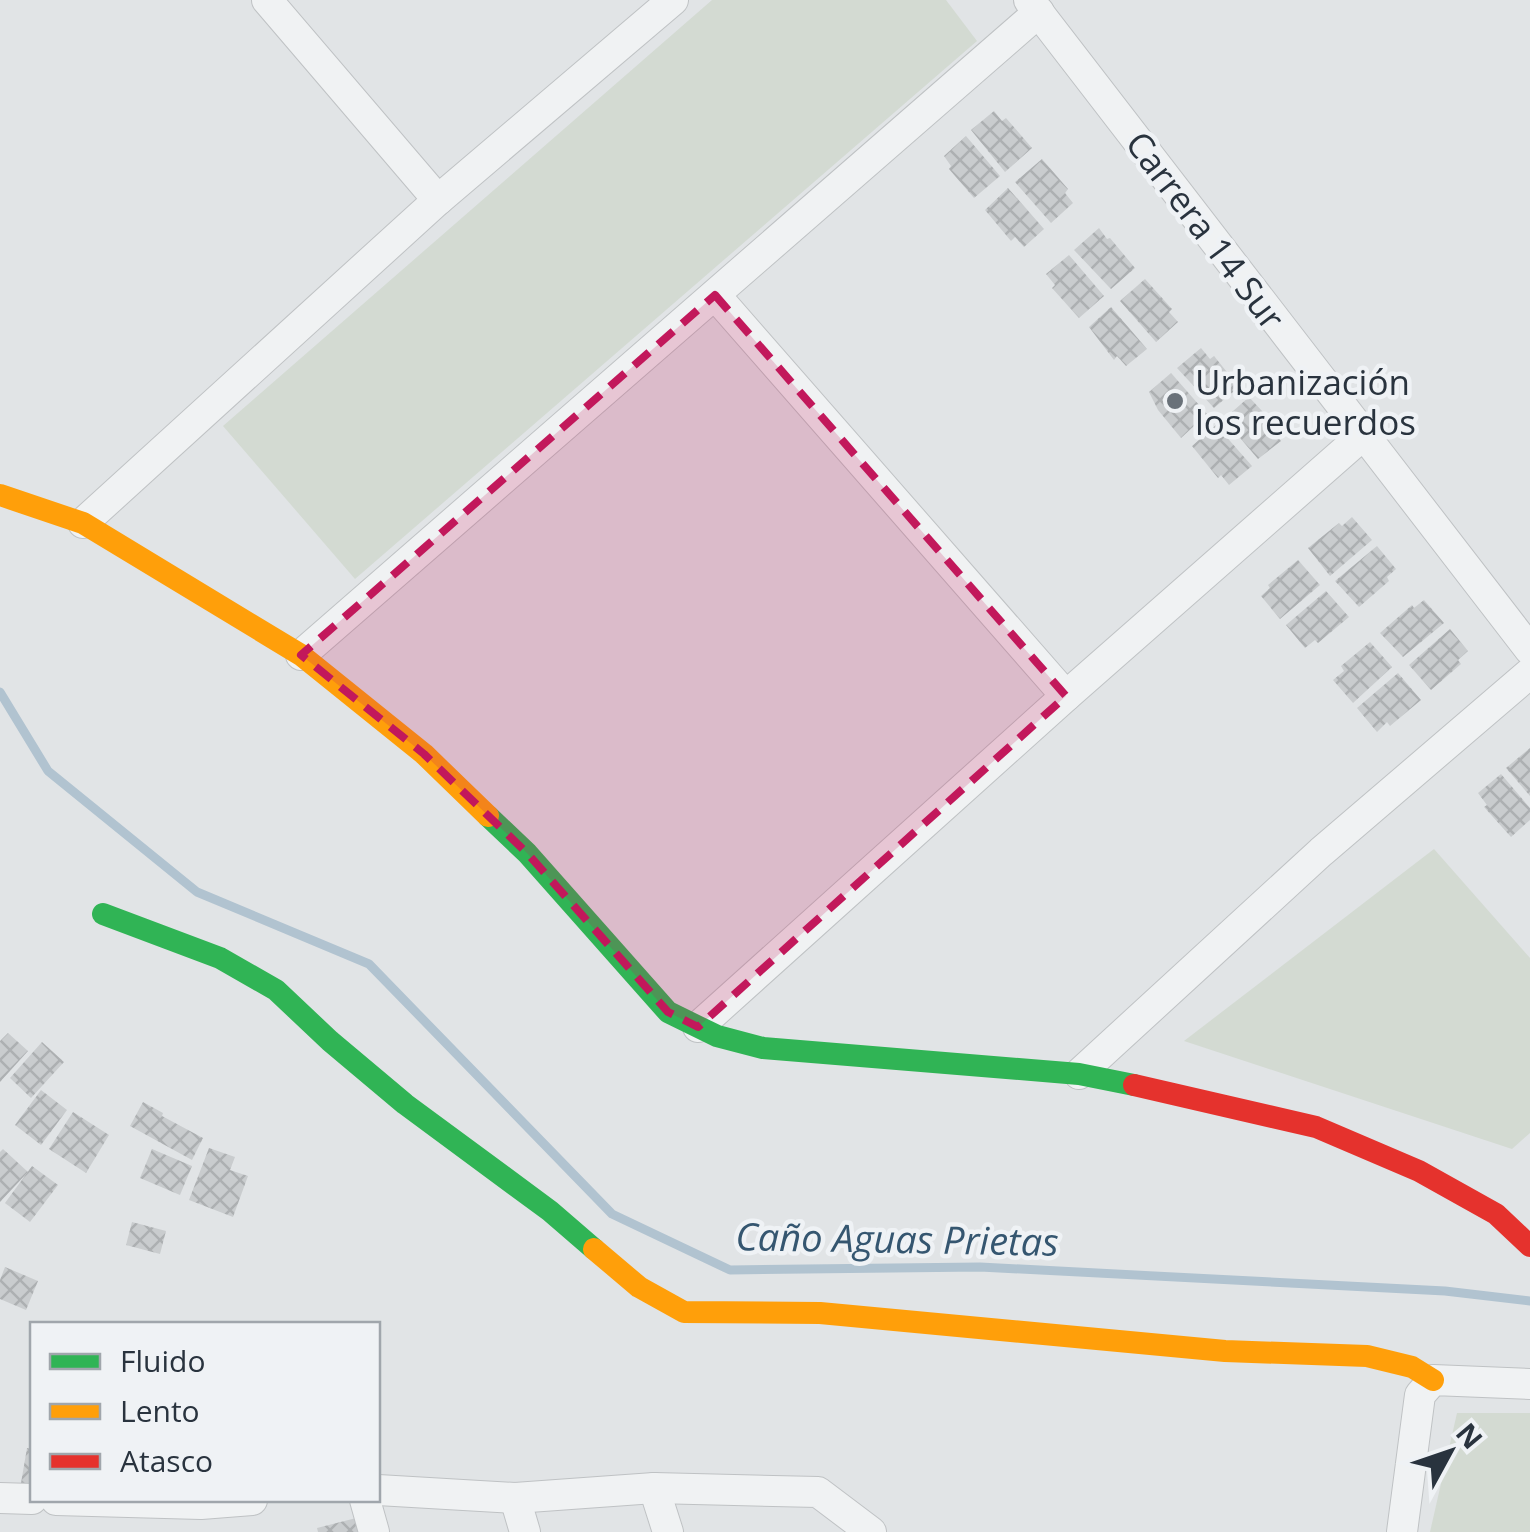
<svg xmlns="http://www.w3.org/2000/svg" width="1530" height="1532" font-family="'Open Sans',sans-serif">
	<style>
		.green { fill: #d3dad2 }
		.lines { fill: none; stroke-linecap: round; stroke-linejoin: round }
		.stream { stroke: #b1c3d0; stroke-width: 9 }
		.building { fill: url(#building-cross-hatch) }
		.street-casing { stroke: #bfc2c4; stroke-width: 32 }
		.street { stroke: #f0f2f3; stroke-width: 30 }
		.fast { stroke: #30b455; stroke-width: 22 }
		.slow { stroke: #ff9f0a; stroke-width: 22 }
		.jam { stroke: #e5322d; stroke-width: 22 }
		.marked { fill: #c2185b; fill-opacity: 0.2; stroke: #c2185b; stroke-width: 8; stroke-dasharray: 20 12; stroke-linejoin: round }
		.poi-dot { fill: #697179; stroke: #eff2f5; stroke-width: 4 }
		.labels { text-anchor: middle; dominant-baseline: central; stroke-width: 9; stroke-linejoin: round; paint-order: stroke }
		.street-label { font-size: 35px; fill: #29333e; stroke: #eff2f5 }
		.poi-label { font-size: 35px; fill: #29333e; stroke: #eff2f5; text-anchor: start }
		.water-label { font-size: 38px; font-style: italic; fill: #355670; stroke: #eff2f5 }
	</style>
	<defs>
		<pattern id="building-cross-hatch" width="8" height="8" patternUnits="userSpaceOnUse" patternTransform="scale(2.5)"><rect width="8" height="8" fill="#c9ccce"/><path d="M0 0l8 8M0 8l8-8" fill="none" stroke="#adb0b2"/></pattern>
	</defs>
	<rect width="100%" height="100%" fill="#e1e4e6"/>
	<g class="green">
		<polygon points="712,0 946,0 977,41 355,579 223,426"/>
		<polygon points="1434,849 1530,958 1530,1133 1512,1149 1184,1041"/>
		<polygon points="1457,1413 1530,1413 1530,1532 1430,1532"/>
	</g>
	<g class="lines">
		<polyline class="stream" points="0,692 48,771 197,892 369,964 612,1214 730,1270 980,1267 1445,1291 1530,1301"/>
	</g>
	<g class="building">
		<polygon points="994,111 1002,121 1006,118 1032,148 1005,172 971,130"/>
		<polygon points="966,136 1000,176 974,198 949,169 951,166 944,156"/>
		<polygon points="1042,159 1068,189 1065,193 1073,203 1051,223 1015,182"/>
		<polygon points="1008,188 1044,229 1024,247 1015,237 1011,241 985,210"/>
		<polygon points="1099,228 1107,239 1110,238 1135,268 1111,289 1074,250"/>
		<polygon points="1069,255 1104,296 1079,318 1052,288 1055,285 1046,274"/>
		<polygon points="1145,279 1172,309 1169,312 1178,322 1156,342 1120,301"/>
		<polygon points="1111,307 1147,349 1126,366 1117,356 1114,360 1089,327"/>
		<polygon points="1201,348 1210,359 1214,356 1239,387 1214,408 1177,368"/>
		<polygon points="1171,373 1207,414 1181,438 1158,410 1149,392"/>
		<polygon points="1249,397 1276,426 1272,431 1281,441 1258,459 1224,419"/>
		<polygon points="1216,425 1252,466 1229,485 1221,475 1218,478 1192,446"/>
		<polygon points="1352,517 1372,540 1330,576 1308,548 1339,523 1342,526"/>
		<polygon points="1377,546 1396,569 1387,577 1389,581 1359,607 1335,581"/>
		<polygon points="1298,560 1320,585 1280,619 1261,596 1270,588 1268,585"/>
		<polygon points="1326,591 1349,617 1318,643 1315,640 1305,648 1286,625"/>
		<polygon points="1424,600 1444,623 1403,657 1380,633 1412,605 1414,608"/>
		<polygon points="1450,629 1468,651 1458,660 1461,664 1431,690 1409,665"/>
		<polygon points="1370,642 1392,667 1353,703 1333,680 1344,671 1341,666"/>
		<polygon points="1398,673 1421,700 1390,726 1387,722 1377,732 1357,708"/>
		<polygon points="1530,748 1530,796 1506,768"/>
		<polygon points="1501,774 1530,808 1530,820 1511,837 1484,807 1487,805 1478,793"/>
		<polygon points="8,1033 28,1051 0,1082 0,1041"/>
		<polygon points="42,1042 64,1062 31,1098 10,1078"/>
		<polygon points="41,1090 67,1110 41,1145 15,1125"/>
		<polygon points="143,1102 163,1113 162,1116 203,1138 192,1160 130,1126"/>
		<polygon points="73,1112 109,1135 86,1173 49,1149"/>
		<polygon points="209,1148 235,1157 230,1170 248,1176 233,1217 189,1200"/>
		<polygon points="3,1149 28,1172 0,1202 0,1152"/>
		<polygon points="152,1149 192,1166 180,1195 140,1178"/>
		<polygon points="32,1166 58,1185 30,1222 5,1203"/>
		<polygon points="132,1222 166,1231 160,1254 126,1245"/>
		<polygon points="5,1267 38,1281 26,1310 0,1299 0,1280"/>
		<polygon points="27,1448 32,1449 32,1485 21,1483"/>
		<polygon points="364,1516 368,1532 318,1532 317,1528"/>
	</g>
	<g class="lines">
		<g class="street-casing">
			<g id="street">
				<polyline points="267,0 438,200"/>
				<polyline points="1029,0 1530,650"/>
				<polyline points="715,295 1066,696"/>
				<polyline points="83,523 438,200 673,0"/>
				<polyline points="301,655 1039,12"/>
				<polyline points="698,1027 1066,696 1363,435"/>
				<polyline points="1079,1074 1321,852 1530,673"/>
				<polyline points="654,1488 668,1532"/>
				<polyline points="378,1490 515,1498 654,1488 818,1492 871,1532"/>
				<polyline points="0,1498 32,1499"/>
				<polyline points="515,1498 525,1532"/>
				<polyline points="56,1500 201,1504 252,1500"/>
				<polyline points="365,1500 374,1532"/>
				<polyline points="1402,1532 1420,1395 1433,1380 1530,1384"/>
			</g>
		</g>
		<use href="#street" class="street"/>
		<g class="fast">
			<polyline points="488,816 527,853 668,1012 717,1036 763,1048 1079,1074 1134,1085"/>
			<polyline points="103,914 220,958 276,990 330,1041 405,1104 550,1211 594,1249"/>
		</g>
		<g class="slow">
			<polyline points="0,495 83,523 301,655 424,754 488,816"/>
			<polyline points="594,1249 639,1287 684,1312 820,1313 1225,1351 1367,1356 1412,1367 1433,1380"/>
		</g>
		<polyline class="jam" points="1134,1085 1316,1127 1419,1171 1496,1214 1530,1246"/>
	</g>
	<path class="marked" d="M715,295L1066,696L698,1027L668,1012L527,853L424,754L301,655Z"/>
	<circle class="poi-dot" cx="1175" cy="401" r="10"/>
	<g class="labels">
		<g class="street-label">
			<text transform="translate(1206 230) rotate(53)">Carrera 14 Sur</text>
		</g>
		<g class="poi-label">
			<text x="1195" y="381">Urbanización<tspan x="1195" dy="40">los recuerdos</tspan></text>
		</g>
		<g class="water-label">
			<text transform="translate(897 1238) rotate(1)">Caño Aguas Prietas</text>
		</g>
	</g>
	<rect x="30" y="1322" width="350" height="180" fill="#eff2f5" stroke="#a0a6ac" stroke-width="2.5"/>
	<rect x="50" y="1354" width="50" height="15" fill="#30b455" stroke="#a0a6ac" stroke-width="2.5"/>
	<text x="120" y="1372" font-size="30" fill="#29333e">Fluido</text>
	<rect x="50" y="1404" width="50" height="15" fill="#ff9f0a" stroke="#a0a6ac" stroke-width="2.5"/>
	<text x="120" y="1422" font-size="30" fill="#29333e">Lento</text>
	<rect x="50" y="1454" width="50" height="15" fill="#e5322d" stroke="#a0a6ac" stroke-width="2.5"/>
	<text x="120" y="1472" font-size="30" fill="#29333e">Atasco</text>
	<g transform="translate(1450 1452) rotate(50)" stroke="#eff2f5" stroke-width="8" paint-order="stroke">
	<path d="M0-8L18 38L0 25L-18 38Z" fill="#29333e"/>
	<text y="-15" font-size="28" font-weight="bold" text-anchor="middle" fill="#29333e">N</text>
	</g>
</svg>
